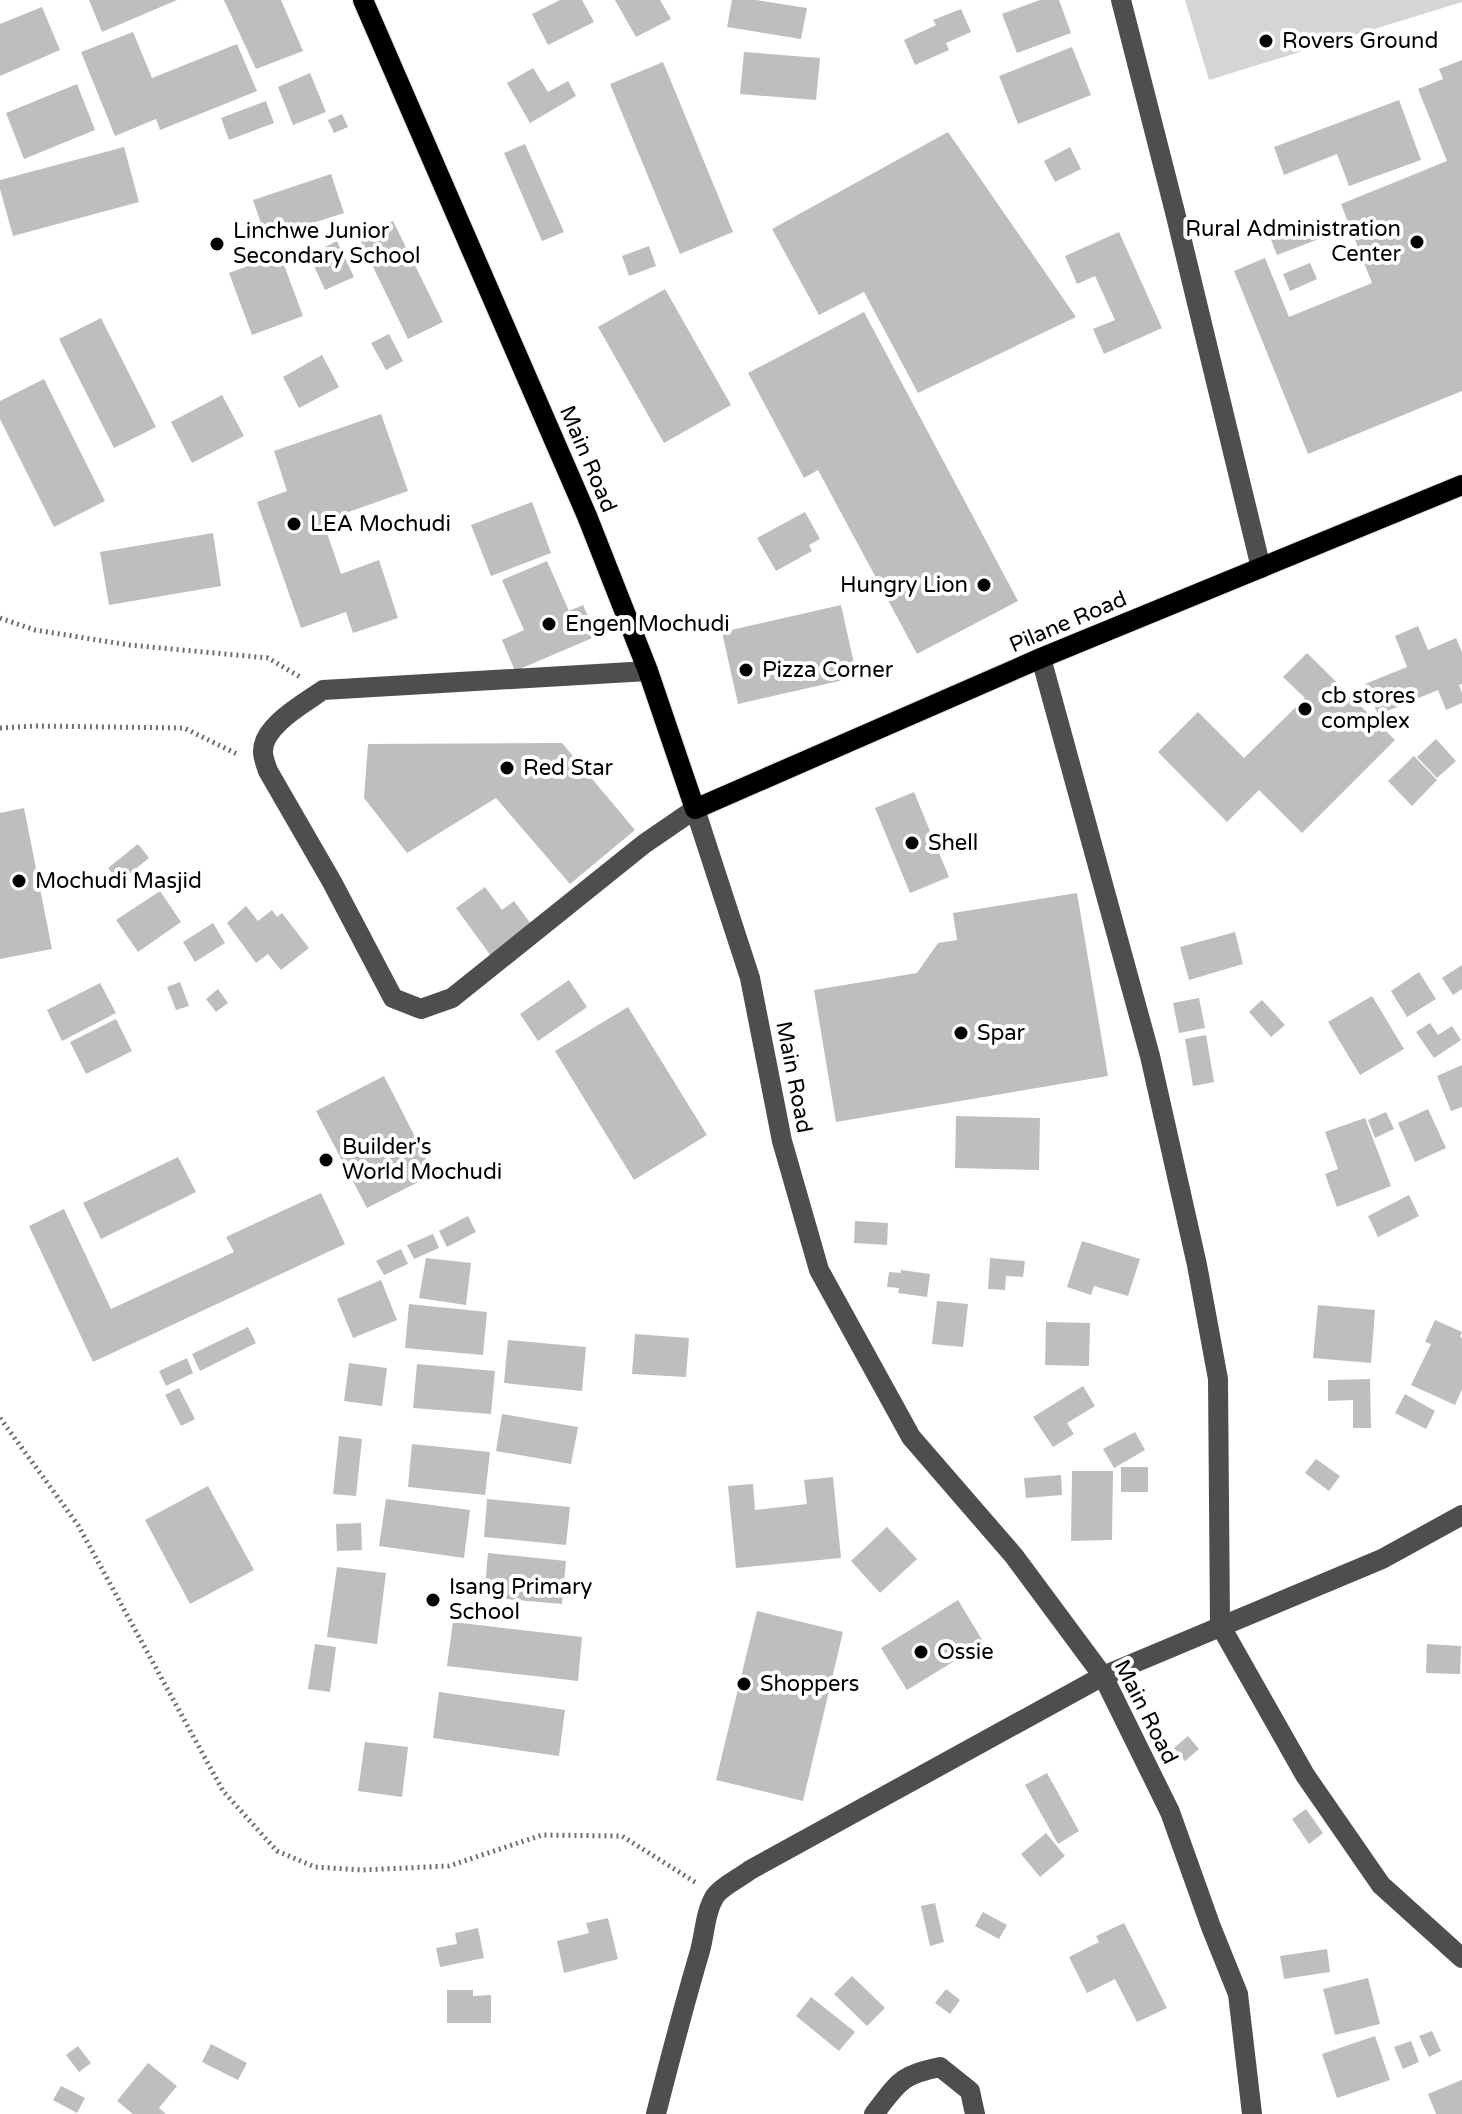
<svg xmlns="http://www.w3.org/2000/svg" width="1462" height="2114" font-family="'Varela Round',sans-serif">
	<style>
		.green { fill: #d5d5d5 }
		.building { fill: #bebebe }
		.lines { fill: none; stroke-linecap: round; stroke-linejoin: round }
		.major-casing { stroke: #dbdbdb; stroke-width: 22 }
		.path { stroke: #707070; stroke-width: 5; stroke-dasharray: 2 4; stroke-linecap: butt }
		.minor { stroke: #4e4e4e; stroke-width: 20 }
		.major { stroke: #000; stroke-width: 20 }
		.poi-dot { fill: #000; stroke: #fff; stroke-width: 3 }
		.labels { text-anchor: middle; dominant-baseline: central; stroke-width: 8; stroke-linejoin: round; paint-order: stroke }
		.poi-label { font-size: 22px; fill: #000; stroke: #fff; text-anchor: start }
		.street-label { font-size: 22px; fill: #000; stroke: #fff }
	</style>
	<rect width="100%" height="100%" fill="#fff"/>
	<polygon class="green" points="1185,0 1462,0 1462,2 1209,80"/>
	<g class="building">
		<polygon points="89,0 177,0 102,32"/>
		<polygon points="224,0 281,0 303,51 256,69"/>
		<polygon points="560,0 582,0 594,22 548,45 532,14"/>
		<polygon points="615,0 660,0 671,19 636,37"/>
		<polygon points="732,0 756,0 807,8 801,39 727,27"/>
		<polygon points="1040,0 1059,0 1071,33 1017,53 1002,14"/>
		<polygon points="42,7 60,50 0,76 0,24"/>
		<polygon points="961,9 971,32 946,43 949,50 915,65 904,40 936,25 933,20"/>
		<polygon points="133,32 152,78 237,44 257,91 160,130 156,119 115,136 81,52"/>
		<polygon points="1072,47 1091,95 1018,124 999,76"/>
		<polygon points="744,52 820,58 816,100 740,94"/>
		<polygon points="1462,60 1462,391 1308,454 1234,271 1265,258 1289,317 1372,283 1341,204 1447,161 1418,89 1443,79 1439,69"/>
		<polygon points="663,62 733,232 680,254 610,84"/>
		<polygon points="533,68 548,92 568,81 576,96 530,123 507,83"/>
		<polygon points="310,73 326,112 293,125 278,87"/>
		<polygon points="77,84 95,130 24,159 6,113"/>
		<polygon points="1399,100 1421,160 1349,186 1337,154 1284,175 1274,147"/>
		<polygon points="266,101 274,123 229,140 221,118"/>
		<polygon points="342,114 348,127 334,133 328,120"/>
		<polygon points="948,132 1076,317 918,393 864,292 819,315 772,229"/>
		<polygon points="525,144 564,232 542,241 504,153"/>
		<polygon points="124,147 139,202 13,236 0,189 0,180"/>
		<polygon points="1070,147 1081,169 1055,182 1044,161"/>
		<polygon points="331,174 344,213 266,238 253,200"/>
		<polygon points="1317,218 1324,237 1277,255 1270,237"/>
		<polygon points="393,221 443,322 408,339 359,238"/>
		<polygon points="1119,232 1162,328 1104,354 1093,329 1115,320 1095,276 1077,284 1065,256"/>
		<polygon points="337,241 354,277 325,290 309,255"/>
		<polygon points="649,246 656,266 629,276 622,256"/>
		<polygon points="280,254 303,316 252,335 229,273"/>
		<polygon points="1310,263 1317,279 1290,291 1283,274"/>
		<polygon points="665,289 731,405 664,443 598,327"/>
		<polygon points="864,312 1018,601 917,654 818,470 804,478 748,373"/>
		<polygon points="101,318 156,427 114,448 59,339"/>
		<polygon points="389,334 403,361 386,370 371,343"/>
		<polygon points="322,355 339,387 299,408 283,377"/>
		<polygon points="44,379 105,501 54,527 0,419 0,401"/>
		<polygon points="222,395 244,436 192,463 171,422"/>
		<polygon points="381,414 408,491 323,521 341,574 379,560 398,618 353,633 346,612 301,628 257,502 287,491 274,451"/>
		<polygon points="532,502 551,553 491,576 471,525"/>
		<polygon points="805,512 820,539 809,545 812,551 776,571 757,538"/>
		<polygon points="213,533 221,586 109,605 100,552"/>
		<polygon points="547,561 569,611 583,605 597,636 515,671 502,640 524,630 502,580"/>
		<polygon points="841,605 857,677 738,704 722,632"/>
		<polygon points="1418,626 1428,650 1456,638 1462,652 1462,684 1459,685 1462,693 1462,703 1446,710 1438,690 1378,715 1365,684 1407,667 1395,636"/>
		<polygon points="1307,653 1395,740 1302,833 1259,790 1227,822 1158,752 1198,712 1244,758 1305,698 1283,677"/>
		<polygon points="1436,739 1456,761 1437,778 1417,757"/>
		<polygon points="562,743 635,830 570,884 496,798 407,853 364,798 368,744"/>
		<polygon points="1414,756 1437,780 1412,806 1388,781"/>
		<polygon points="914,792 949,877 910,893 875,808"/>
		<polygon points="24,808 52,949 0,959 0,813"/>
		<polygon points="138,844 149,858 119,882 108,868"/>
		<polygon points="485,887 502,910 514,901 531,924 491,956 456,908"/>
		<polygon points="160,891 181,922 138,952 116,920"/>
		<polygon points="1077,893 1108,1076 836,1122 814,990 917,973 938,943 957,940 953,913"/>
		<polygon points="246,906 258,921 272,910 277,917 282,913 309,948 281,970 268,954 256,963 227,923"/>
		<polygon points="213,923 225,943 195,962 183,942"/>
		<polygon points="1235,932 1243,964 1189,980 1180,947"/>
		<polygon points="1462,965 1462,989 1453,995 1442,978"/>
		<polygon points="1419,972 1436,999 1407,1017 1391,991"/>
		<polygon points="569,980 587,1007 538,1041 520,1014"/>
		<polygon points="180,982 189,1006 176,1010 167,987"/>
		<polygon points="100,983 116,1013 62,1041 47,1010"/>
		<polygon points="218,989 228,1003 216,1012 206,999"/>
		<polygon points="1372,996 1404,1049 1360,1075 1328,1022"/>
		<polygon points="1199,998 1205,1028 1179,1033 1173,1003"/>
		<polygon points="1262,1000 1285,1025 1271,1037 1249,1012"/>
		<polygon points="628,1007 707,1135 634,1180 555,1051"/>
		<polygon points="116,1019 132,1051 86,1074 70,1042"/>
		<polygon points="1430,1023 1438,1035 1452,1026 1461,1040 1434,1058 1416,1032"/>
		<polygon points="1206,1035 1214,1082 1193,1086 1185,1039"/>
		<polygon points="1462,1065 1462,1107 1451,1111 1437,1076"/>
		<polygon points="384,1076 434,1174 367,1208 316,1111"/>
		<polygon points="1428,1109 1446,1148 1415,1162 1398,1123"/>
		<polygon points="1386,1112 1394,1129 1375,1138 1368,1120"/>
		<polygon points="956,1116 1040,1118 1039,1170 955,1168"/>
		<polygon points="1365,1118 1391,1186 1337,1207 1325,1174 1338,1169 1325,1132"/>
		<polygon points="178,1157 196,1192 101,1239 83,1203"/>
		<polygon points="321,1193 345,1244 93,1362 29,1226 64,1209 111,1309 234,1252 226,1237"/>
		<polygon points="1409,1195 1419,1216 1378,1237 1368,1216"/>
		<polygon points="468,1216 476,1232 447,1247 439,1231"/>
		<polygon points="855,1221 888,1223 887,1245 854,1243"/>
		<polygon points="433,1234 439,1248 414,1259 407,1245"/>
		<polygon points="1082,1241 1140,1259 1128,1296 1094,1286 1091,1295 1067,1287"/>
		<polygon points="401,1249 408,1264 384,1275 376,1261"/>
		<polygon points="426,1258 471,1263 466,1305 419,1298"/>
		<polygon points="990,1258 1025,1261 1023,1277 1006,1276 1005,1290 988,1289"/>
		<polygon points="901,1270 930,1274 927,1297 898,1293 899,1288 887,1287 889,1272 901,1273"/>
		<polygon points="381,1280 397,1320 353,1338 337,1299"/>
		<polygon points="937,1301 968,1304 963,1347 932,1344"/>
		<polygon points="409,1304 487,1312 483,1355 405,1348"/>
		<polygon points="1318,1305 1375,1310 1371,1363 1313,1358"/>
		<polygon points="1435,1320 1462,1332 1460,1337 1462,1338 1462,1389 1455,1405 1411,1385 1431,1344 1425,1342"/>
		<polygon points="1046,1322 1090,1323 1089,1366 1045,1365"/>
		<polygon points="248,1327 256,1343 200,1371 192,1354"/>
		<polygon points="635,1334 689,1338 686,1377 632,1374"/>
		<polygon points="508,1340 586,1347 582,1391 504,1383"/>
		<polygon points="187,1358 193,1373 166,1386 159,1371"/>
		<polygon points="349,1363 387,1368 382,1406 344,1401"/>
		<polygon points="417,1364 495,1371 491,1414 413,1408"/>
		<polygon points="1370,1379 1371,1428 1353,1428 1353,1400 1328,1401 1328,1380"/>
		<polygon points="1083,1386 1095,1406 1067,1423 1074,1434 1053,1447 1033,1417"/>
		<polygon points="179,1388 195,1419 181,1426 165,1395"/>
		<polygon points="1405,1394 1435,1411 1426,1429 1395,1413"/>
		<polygon points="502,1414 578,1427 571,1464 496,1451"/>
		<polygon points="1135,1432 1145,1450 1114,1468 1103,1449"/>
		<polygon points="339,1436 362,1439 356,1496 333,1494"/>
		<polygon points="412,1444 490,1452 485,1495 408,1487"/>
		<polygon points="1316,1459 1340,1476 1329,1491 1305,1473"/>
		<rect x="1121" y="1467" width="27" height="25"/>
		<polygon points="1072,1471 1113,1471 1112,1540 1071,1541"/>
		<polygon points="1061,1475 1062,1495 1026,1498 1024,1478"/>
		<polygon points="833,1477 841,1558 736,1568 728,1486 753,1484 755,1510 807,1504 804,1480"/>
		<polygon points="208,1486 254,1570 190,1604 145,1520"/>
		<polygon points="386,1499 470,1510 464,1558 379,1546"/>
		<polygon points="487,1499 570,1507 566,1545 484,1537"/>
		<polygon points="361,1523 362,1550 337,1551 336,1524"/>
		<polygon points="887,1527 917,1559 880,1593 851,1561"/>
		<polygon points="488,1553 566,1561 562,1604 484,1597"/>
		<polygon points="337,1567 386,1573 377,1644 327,1637"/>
		<polygon points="958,1600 984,1643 907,1690 881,1648"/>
		<polygon points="757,1611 843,1632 803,1801 716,1780"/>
		<polygon points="453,1622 582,1637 578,1681 447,1666"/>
		<polygon points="315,1644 336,1647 330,1692 308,1689"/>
		<polygon points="1427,1644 1461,1646 1460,1674 1426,1673"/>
		<polygon points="439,1692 565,1710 559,1756 433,1738"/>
		<polygon points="1188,1736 1199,1749 1185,1761 1174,1748"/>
		<polygon points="365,1742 408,1747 402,1797 358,1791"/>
		<polygon points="1047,1773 1079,1831 1058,1844 1025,1785"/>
		<polygon points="1306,1809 1323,1833 1309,1844 1292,1819"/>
		<polygon points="1046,1833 1065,1856 1040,1877 1021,1854"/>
		<polygon points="935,1903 944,1942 930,1946 921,1906"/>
		<polygon points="983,1912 1007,1925 999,1939 975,1926"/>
		<polygon points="608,1918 618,1959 564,1973 557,1941 589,1933 586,1923"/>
		<polygon points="1124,1923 1167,2008 1137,2022 1115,1979 1087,1993 1069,1957 1099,1942 1096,1936"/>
		<polygon points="478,1928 484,1958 440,1967 436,1948 457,1944 455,1933"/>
		<polygon points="1327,1949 1330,1972 1284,1979 1280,1956"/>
		<polygon points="852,1976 885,2008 867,2026 834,1994"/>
		<polygon points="1368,1978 1380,2024 1335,2035 1323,1989"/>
		<polygon points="946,1989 960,2000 950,2014 935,2003"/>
		<polygon points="447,1990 473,1990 473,1996 491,1995 491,2023 447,2023"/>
		<polygon points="811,1997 855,2032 839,2051 796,2016"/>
		<polygon points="1432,2031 1441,2051 1429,2057 1419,2036"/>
		<polygon points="1375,2036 1390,2080 1337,2098 1322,2054"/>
		<polygon points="1411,2041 1419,2062 1403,2069 1394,2047"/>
		<polygon points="211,2044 247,2063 238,2080 202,2062"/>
		<polygon points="78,2046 91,2063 79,2072 66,2055"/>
		<polygon points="148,2063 177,2086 159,2108 166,2114 133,2114 117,2101"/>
		<polygon points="1462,2080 1462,2114 1436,2114 1428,2094"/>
		<polygon points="61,2086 85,2098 77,2113 53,2100"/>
	</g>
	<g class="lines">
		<g class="major-casing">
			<polyline id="major" points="363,0 587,516 648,671 695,809 1041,658 1462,485"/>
		</g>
		<g class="path">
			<polyline points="0,618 35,630 129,645 268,658 302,678"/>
			<polyline points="0,728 34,726 184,728 239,755"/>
			<polyline points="0,1418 78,1525 223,1791 277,1851 315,1867 362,1870 449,1866 542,1835 622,1836 698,1884"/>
		</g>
		<g class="minor">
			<polyline points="1121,0 1175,212 1261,568"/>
			<polyline points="1041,658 1150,1056 1197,1265 1218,1379 1220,1625 1305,1775 1381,1885 1462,1958"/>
			<path d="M648,671L323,690C305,703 262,726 263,752C263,758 266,765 268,771L332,882L393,998L421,1009L452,998L644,844L695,809L750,978L782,1141L819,1270L911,1437L1014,1556L1103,1676L1170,1812L1211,1927L1238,1994L1252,2114"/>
			<path d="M656,2114C670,2059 684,2005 700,1951C705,1933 705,1912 715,1896C722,1886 740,1878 750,1870L1103,1676L1382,1559L1462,1515"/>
			<path d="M874,2114C898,2083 900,2075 940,2067L970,2091L975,2114"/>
		</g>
		<use href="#major" class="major"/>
	</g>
	<g class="poi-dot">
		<circle cx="1266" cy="41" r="8"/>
		<circle cx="1417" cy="242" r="8"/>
		<circle cx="217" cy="244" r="8"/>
		<circle cx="294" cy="524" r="8"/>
		<circle cx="984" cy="585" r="8"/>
		<circle cx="549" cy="624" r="8"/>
		<circle cx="746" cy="670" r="8"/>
		<circle cx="1305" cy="709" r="8"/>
		<circle cx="507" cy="768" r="8"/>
		<circle cx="912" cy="843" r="8"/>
		<circle cx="19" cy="881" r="8"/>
		<circle cx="961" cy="1033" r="8"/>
		<circle cx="326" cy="1160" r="8"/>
		<circle cx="433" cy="1600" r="8"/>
		<circle cx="921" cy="1652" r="8"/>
		<circle cx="744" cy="1684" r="8"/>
	</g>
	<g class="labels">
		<g class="poi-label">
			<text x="1282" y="41">Rovers Ground</text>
			<text x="1401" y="229" text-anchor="end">Rural Administration<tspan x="1401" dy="25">Center</tspan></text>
			<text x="233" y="231">Linchwe Junior<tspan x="233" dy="25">Secondary School</tspan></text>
			<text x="310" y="524">LEA Mochudi</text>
			<text x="968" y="585" text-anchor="end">Hungry Lion</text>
			<text x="565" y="624">Engen Mochudi</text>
			<text x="762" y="670">Pizza Corner</text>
			<text x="1321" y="696">cb stores<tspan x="1321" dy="25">complex</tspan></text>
			<text x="523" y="768">Red Star</text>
			<text x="928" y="843">Shell</text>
			<text x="35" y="881">Mochudi Masjid</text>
			<text x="977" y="1033">Spar</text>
			<text x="342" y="1147">Builder's<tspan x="342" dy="25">World Mochudi</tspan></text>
			<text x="449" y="1587">Isang Primary<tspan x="449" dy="25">School</tspan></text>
			<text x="937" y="1652">Ossie</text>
			<text x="760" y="1684">Shoppers</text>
		</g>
		<g class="street-label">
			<text transform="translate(588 459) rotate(67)">Main Road</text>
			<text transform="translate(1068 622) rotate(-23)">Pilane Road</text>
			<text transform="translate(794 1077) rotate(79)">Main Road</text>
			<text transform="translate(1146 1712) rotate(63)">Main Road</text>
		</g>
	</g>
</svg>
